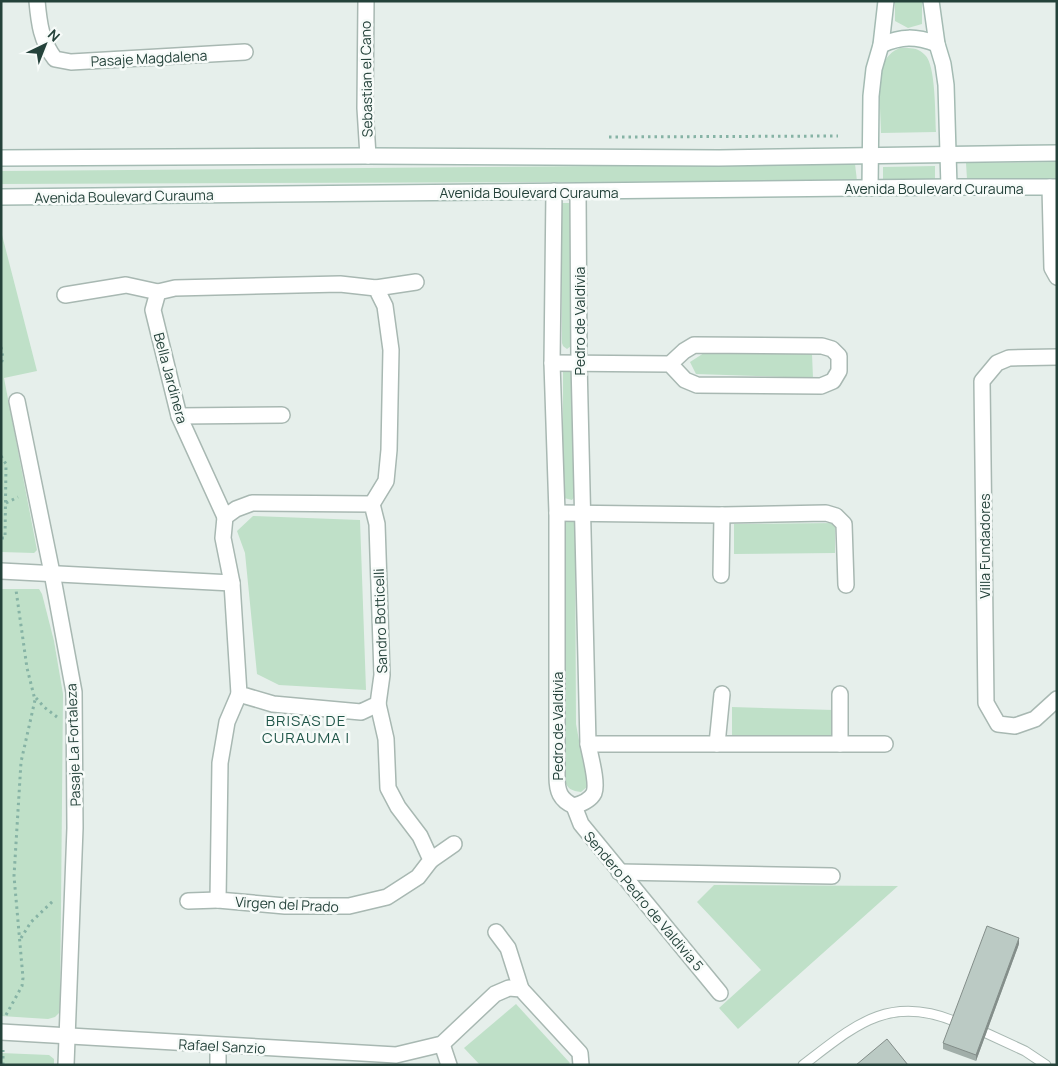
<svg xmlns="http://www.w3.org/2000/svg" width="1058" height="1066" font-family="Manrope,sans-serif">
	<style>
		.green { fill: #bfe0c8 }
		.lines { fill: none; stroke-linecap: round; stroke-linejoin: round }
		.lane-casing { stroke: #a8b8b2; stroke-width: 11 }
		.street-casing { stroke: #a8b8b2; stroke-width: 18 }
		.secondary-casing { stroke: #a4bbb3; stroke-width: 18 }
		.path { stroke: #86b3a5; stroke-width: 3; stroke-dasharray: 2.5 4; stroke-linecap: butt }
		.lane { stroke: #fff; stroke-width: 9 }
		.street { stroke: #fff; stroke-width: 15 }
		.secondary { stroke: #fff; stroke-width: 15 }
		.wall { fill: #a1aea9 }
		.shaded-wall { fill: #838d89 }
		.building { fill: #bbcac4; stroke: #838d89 }
		.labels { text-anchor: middle; dominant-baseline: central; stroke-width: 5; stroke-linejoin: round; paint-order: stroke }
		.street-label { font-size: 14px; fill: #24423a; stroke: #f7fbf9 }
		.neighbourhood-label { font-size: 15px; letter-spacing: 1px; fill: #1f5548; stroke: #f7fbf9 }
	</style>
	<rect width="100%" height="100%" fill="#e6efeb"/>
	<g class="green">
		<polygon points="895,1 922,1 922,24 908,28 895,21"/>
		<path d="M900,48C909,48 918,47 925,55C936,65 935,116 936,132L881,133C881,115 877,81 883,65C886,57 892,51 900,48Z"/>
		<polygon points="1057,162 1057,178 967,179 966,163"/>
		<polygon points="855,164 857,181 1,184 1,171"/>
		<polygon points="935,166 935,180 883,180 883,167"/>
		<polygon points="561,203 572,203 572,343 571,346 567,349 563,346 562,343"/>
		<polygon points="1,231 37,371 4,378 37,550 34,553 1,552"/>
		<polygon points="704,353 812,354 813,378 696,374 690,362"/>
		<polygon points="563,368 572,369 575,496 572,500 564,498 563,495"/>
		<polygon points="253,516 360,520 366,690 279,685 257,674 245,553 237,531"/>
		<path d="M573,519L575,523L576,724L583,762L587,770L588,784L587,787L581,792C572,791 567,789 564,779V520Z"/>
		<polygon points="835,523 835,553 734,554 734,524"/>
		<polygon points="1,589 39,589 42,594 54,641 63,694 60,1012 55,1017 48,1019 1,1016"/>
		<polygon points="732,707 834,710 831,737 732,737"/>
		<polygon points="714,885 898,886 738,1029 719,1008 761,970 697,902"/>
		<polygon points="516,1004 570,1063 568,1065 480,1065 464,1048"/>
		<polygon points="1,1053 49,1055 54,1059 54,1065 1,1065"/>
	</g>
	<g class="lines">
		<g class="lane-casing">
			<g id="lane">
				<polyline points="986,1033 1025,1051 1046,1065"/>
				<path d="M803,1065C853,1027 887,994 954,1021"/>
			</g>
		</g>
		<g class="street-casing">
			<g id="street">
				<path d="M37,1C39,23 41,41 55,59L71,62L245,52"/>
				<polyline points="366,1 365,108 368,156"/>
				<polyline points="1050,187 1052,268 1057,277"/>
				<path d="M554,191L552,363L557,513V777C557,791 560,800 574,806C581,804 590,801 594,793C598,783 590,755 588,744L579,362L578,192"/>
				<polyline points="376,288 416,282"/>
				<polyline points="65,295 126,285 158,292"/>
				<polyline points="1057,357 1009,358 997,363 982,381 986,703 998,724 1015,726 1035,719 1057,699"/>
				<polyline points="552,363 670,364 684,351 694,345 822,346 832,349 839,356 839,371 833,381 821,386 697,385 685,380 670,364"/>
				<polyline points="17,401 52,573 74,692 75,828 66,1065"/>
				<polyline points="179,416 282,415"/>
				<polygon points="252,503 372,504 377,524 382,675 378,704 361,712 273,704 239,694 232,583 223,538 225,517 236,509"/>
				<polyline points="557,513 722,515 826,513 836,516 844,524 846,585"/>
				<polyline points="225,517 179,416 153,310 158,292 175,288 340,284 376,288 385,306 391,350 389,450 386,481 372,504"/>
				<polyline points="1,571 232,583"/>
				<polyline points="721,575 722,515"/>
				<polyline points="239,694 227,722 220,763 218,900 285,906 349,906 387,897 418,877 431,860 420,836 398,807 388,788 386,739 378,704"/>
				<polyline points="840,694 840,744"/>
				<polyline points="588,744 885,744"/>
				<polyline points="717,744 722,694"/>
				<polyline points="574,806 581,824 720,993"/>
				<polyline points="431,860 454,844"/>
				<polyline points="619,872 832,876"/>
				<polyline points="188,901 218,900"/>
				<polyline points="496,932 508,948 521,989"/>
				<polyline points="1,1032 396,1055 442,1044 495,994 509,988 521,989 580,1053 581,1065"/>
				<polyline points="442,1044 449,1065"/>
				<polyline points="218,1065 218,1046"/>
			</g>
		</g>
		<g class="secondary-casing">
			<g id="secondary">
				<polyline points="931,1 937,44 943,64 946,85 949,187"/>
				<path d="M881,45C902,36 915,36 937,44"/>
				<polyline points="1,158 368,156 719,158 1057,153"/>
				<polyline points="870,188 871,96 874,69 881,45 886,1"/>
				<polyline points="1,197 949,187 1057,187"/>
			</g>
		</g>
		<g class="path">
			<polyline points="609,137 838,136"/>
			<polyline points="1,347 3,358 1,364"/>
			<polyline points="1,456 6,464 5,538 1,538"/>
			<polyline points="6,503 18,497"/>
			<polyline points="36,698 44,707 57,717"/>
			<polyline points="21,938 31,922 54,900"/>
			<polyline points="6,1015 22,986 23,978 14,876 21,762 35,700 27,668 16,590"/>
			<polyline points="3,1065 3,1050"/>
		</g>
		<use href="#lane" class="lane"/>
		<use href="#street" class="street"/>
		<use href="#secondary" class="secondary"/>
	</g>
	<polygon class="wall" points="1019,944 976,1061 943,1049 943,1043"/>
	<polygon class="shaded-wall" points="1019,938 1019,944 976,1061 976,1055"/>
	<g class="building">
		<polygon points="987,926 1019,938 976,1055 943,1043"/>
		<polygon points="887,1039 908,1065 856,1065"/>
	</g>
	<g class="labels">
		<g class="street-label">
			<text transform="translate(149 58) rotate(-3)">Pasaje Magdalena</text>
			<text transform="translate(366 79) rotate(-91)">Sebastian el Cano</text>
			<text x="934" y="188">Avenida Boulevard Curauma</text>
			<text x="529" y="192">Avenida Boulevard Curauma</text>
			<text transform="translate(124 196) rotate(-1)">Avenida Boulevard Curauma</text>
			<text transform="translate(579 321) rotate(-90)">Pedro de Valdivia</text>
			<text transform="translate(171 378) rotate(75)">Bella Jardinera</text>
			<text transform="translate(984 546) rotate(-90)">Villa Fundadores</text>
			<text transform="translate(380 621) rotate(-92)">Sandro Botticelli</text>
			<text transform="translate(557 726) rotate(-90)">Pedro de Valdivia</text>
			<text transform="translate(73 745) rotate(-92)">Pasaje La Fortaleza</text>
			<text transform="translate(644 901) rotate(50)">Sendero Pedro de Valdivia 5</text>
			<text transform="translate(287 904) rotate(3)">Virgen del Prado</text>
			<text transform="translate(222 1046) rotate(3)">Rafael Sanzio</text>
		</g>
		<g class="neighbourhood-label">
			<text x="306" y="720">BRISAS DE<tspan x="306" dy="17">CURAUMA I</tspan></text>
		</g>
	</g>
	<rect width="1058" height="1066" fill="none" stroke="#24423a" stroke-width="5"/>
	<g transform="translate(45 45) rotate(43)" stroke="#f7fbf9" stroke-width="4" paint-order="stroke">
	<path d="M0-4L9 19L0 12L-9 19Z" fill="#24423a"/>
	<text y="-8" font-size="14" font-weight="bold" text-anchor="middle" fill="#24423a">N</text>
	</g>
</svg>
